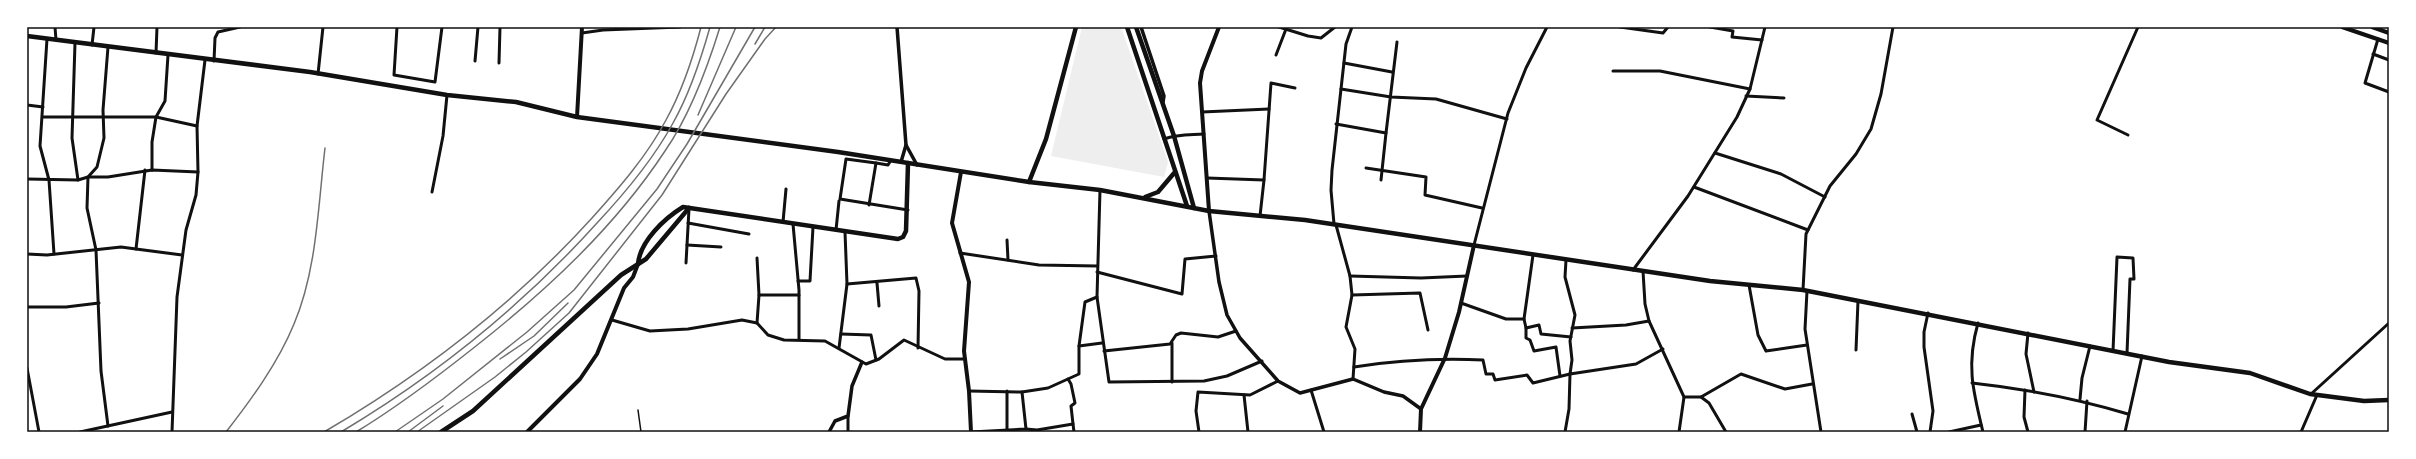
<svg xmlns="http://www.w3.org/2000/svg" width="2416" height="459" font-family="Ubuntu,sans-serif">
	<style>
		.green { fill: #eee }
		.lines { fill: none; stroke-linecap: round; stroke-linejoin: round }
		.service { stroke: #111; stroke-width: 1.5 }
		.minor { stroke: #111; stroke-width: 3 }
		.tertiary { stroke: #111; stroke-width: 3.5 }
		.secondary { stroke: #111; stroke-width: 4 }
		.primary { stroke: #111; stroke-width: 4.5 }
		.rail { stroke: #707070; stroke-width: 1.5 }
		.neatline { fill: none; stroke: #111; stroke-width: 1.5 }
	</style>
	<rect width="100%" height="100%" fill="#fff"/>
	<polygon class="green" points="1082,27 1121,27 1168,162 1164,177 1051,156"/>
	<g class="lines">
		<polyline class="service" points="638,410 641,432"/>
		<g class="minor">
			<polyline points="55,27 56,40"/>
			<polyline points="397,27 394,75 435,82 442,27"/>
			<polyline points="1279,27 1308,36 1321,38 1335,27"/>
			<polyline points="1620,27 1663,33 1668,27"/>
			<polyline points="1710,27 1733,31 1732,37 1762,40"/>
			<polyline points="582,33 603,30 680,27"/>
			<polyline points="47,39 40,146 49,180 54,254"/>
			<polyline points="2378,39 2365,83 2389,92"/>
			<polyline points="75,43 72,138 78,180 88,177 97,167 104,138 103,110 108,47"/>
			<polyline points="92,45 94,27"/>
			<polyline points="156,53 157,27"/>
			<polyline points="2373,54 2389,60"/>
			<polyline points="1276,55 1286,29"/>
			<polyline points="214,61 215,38 218,32 240,27"/>
			<polyline points="475,61 478,27"/>
			<polyline points="499,63 500,27"/>
			<polyline points="1344,63 1392,72"/>
			<polyline points="1613,71 1660,71 1750,89"/>
			<polyline points="318,74 323,27"/>
			<polyline points="1341,89 1391,97 1436,99 1507,119"/>
			<polyline points="1746,96 1784,98"/>
			<polyline points="27,105 43,107"/>
			<polyline points="1202,112 1269,109"/>
			<polyline points="43,117 156,117 197,126"/>
			<polyline points="1336,124 1386,133 1397,42"/>
			<polyline points="2128,135 2097,120 2138,27"/>
			<path d="M1164,139C1178,134 1189,135 1204,134"/>
			<polyline points="1715,153 1781,174 1825,197"/>
			<polyline points="876,163 846,159 840,199 908,210"/>
			<polyline points="1366,168 1426,177 1425,195 1482,208"/>
			<polyline points="145,170 136,249 182,255"/>
			<polyline points="152,170 152,142 156,117 165,101 168,55"/>
			<polyline points="1207,178 1264,180 1271,83 1295,88"/>
			<polyline points="27,179 78,180"/>
			<polyline points="1381,180 1386,133"/>
			<polyline points="1694,187 1808,230"/>
			<polyline points="1100,190 1097,297 1109,382 1204,381 1227,376 1262,361"/>
			<polyline points="432,192 443,136 447,95"/>
			<polyline points="869,205 876,163 888,165 891,160"/>
			<polyline points="1260,216 1264,180"/>
			<polyline points="783,222 786,189"/>
			<polyline points="688,223 749,234"/>
			<polyline points="793,224 799,290 799,339"/>
			<polyline points="1334,224 1331,190 1332,170 1346,44 1352,27"/>
			<polyline points="1336,225 1350,276 1352,295 1346,327 1355,349 1353,379"/>
			<polyline points="836,230 839,201"/>
			<polyline points="1007,240 1008,260"/>
			<polyline points="687,245 721,247"/>
			<polyline points="1474,245 1508,113 1526,68 1547,27"/>
			<polyline points="960,253 1039,265 1097,266"/>
			<polyline points="27,254 47,255 121,247 136,249"/>
			<polyline points="1566,260 1565,277 1575,315 1570,341 1572,360 1570,374 1636,364 1663,349"/>
			<polyline points="686,263 689,209"/>
			<polyline points="1633,270 1688,196 1737,117 1750,89 1765,27"/>
			<polyline points="1643,271 1645,304 1649,321 1684,397 1679,432"/>
			<polyline points="1097,272 1182,294 1185,259 1216,256"/>
			<polyline points="1350,276 1421,278 1467,276"/>
			<polyline points="798,281 810,281 813,227"/>
			<polyline points="877,283 879,306"/>
			<polyline points="847,284 916,278 919,291 918,348"/>
			<polyline points="1749,285 1758,335 1766,351 1807,345"/>
			<polyline points="1803,290 1806,234 1830,186 1856,154 1871,129 1881,94 1893,27"/>
			<polyline points="1807,291 1805,329 1821,432"/>
			<polyline points="759,295 799,295"/>
			<polyline points="1352,295 1420,293 1428,330"/>
			<polyline points="1461,303 1506,319 1524,319 1533,255"/>
			<polyline points="27,307 66,307 99,303"/>
			<polyline points="1928,313 1924,332 1924,347 1933,411 1930,432"/>
			<polyline points="1524,319 1526,328 1539,325 1541,334 1571,337"/>
			<polyline points="612,320 650,331 688,329 742,320 757,323 768,335 784,340 825,341 866,364 879,359 904,340 945,359 965,359"/>
			<polyline points="757,323 759,295 757,258"/>
			<path d="M1978,323C1966,365 1973,391 1983,432"/>
			<polyline points="1526,328 1526,338 1530,340 1534,351 1556,347 1560,376"/>
			<polyline points="1572,328 1626,325 1649,321"/>
			<polyline points="2028,333 2026,354 2034,392"/>
			<polyline points="841,334 871,335 876,360"/>
			<polyline points="1172,343 1172,382"/>
			<polyline points="1079,346 1102,343"/>
			<polyline points="839,348 847,284 845,232"/>
			<polyline points="1856,350 1858,301"/>
			<polyline points="1104,351 1170,344 1176,335 1181,333 1218,337 1236,331"/>
			<polyline points="2113,351 2117,257 2133,258 2134,279 2130,279 2127,353"/>
			<path d="M1354,367C1398,360 1439,358 1483,360L1486,374H1493L1495,380L1527,375L1533,383L1570,374L1569,409L1565,432"/>
			<polyline points="27,368 39,432"/>
			<path d="M1972,383C2027,389 2075,398 2128,414"/>
			<polyline points="1311,390 1324,432"/>
			<polyline points="2025,390 2024,417 2028,432"/>
			<polyline points="969,391 1022,392 1048,388 1079,374 1079,346 1085,302 1097,297"/>
			<polyline points="1007,391 1007,431"/>
			<polyline points="2311,394 2389,323"/>
			<polyline points="1244,395 1248,432"/>
			<polyline points="1684,397 1701,397 1709,403 1726,432"/>
			<polyline points="1701,397 1741,374 1785,389 1812,384"/>
			<polyline points="2080,399 2082,378 2090,346"/>
			<polyline points="1912,414 1917,432"/>
			<polyline points="848,416 848,432"/>
			<polyline points="1073,424 1074,432"/>
			<polyline points="108,426 101,371 96,250 87,208 88,177 108,177 152,170 198,172"/>
			<polyline points="1026,429 1037,430 1073,424 1071,406 1075,403 1071,384 1068,379"/>
			<polyline points="80,432 172,412"/>
			<polyline points="172,432 177,297 186,230 196,195 198,172 197,126 205,60"/>
			<polyline points="971,432 1026,429 1022,392"/>
			<polyline points="1199,432 1196,411 1198,392 1250,395 1278,381"/>
			<polyline points="1949,432 1981,425"/>
			<polyline points="2085,432 2087,401"/>
			<polyline points="2125,432 2142,356"/>
			<polyline points="2301,432 2317,395"/>
		</g>
		<g class="tertiary">
			<polyline points="897,27 906,145 901,162"/>
			<polyline points="1141,27 1164,96 1163,102"/>
			<polyline points="906,145 917,165"/>
			<polyline points="1209,211 1219,282 1227,315 1240,338 1278,381 1300,393 1353,379 1384,392 1403,396 1421,409"/>
			<polyline points="829,432 835,421 848,416 852,386 862,362"/>
		</g>
		<g class="secondary">
			<polyline points="2342,27 2389,43"/>
			<polyline points="2372,27 2389,33"/>
			<polyline points="577,117 582,27"/>
			<polyline points="961,172 952,223 969,282 964,351 969,391 971,432"/>
			<polyline points="1209,211 1200,83 1202,71 1219,27"/>
			<polyline points="527,432 580,379 597,354 624,288 633,277 638,264"/>
			<polyline points="1420,432 1421,409 1445,358 1459,312 1474,245"/>
		</g>
		<g class="primary">
			<polyline points="1127,27 1187,206"/>
			<polyline points="1136,27 1174,136 1194,208"/>
			<polyline points="27,36 310,72 447,95 516,102 577,117 838,152 1029,182 1100,190 1209,211 1305,220 1710,281 1803,290 2169,362 2250,373 2310,394 2364,401 2389,400"/>
			<polyline points="1029,182 1046,139 1076,27"/>
			<polyline points="1145,197 1158,192 1175,172"/>
			<path d="M638,264C640,241 665,218 683,207L898,239L903,237L906,231L908,163"/>
			<polyline points="441,432 473,411 621,275 646,259 689,208"/>
		</g>
		<g class="rail">
			<polyline points="755,44 765,27"/>
			<polyline points="698,115 736,27"/>
			<polyline points="500,359 534,336 568,303"/>
			<path d="M226,432C251,400 278,363 294,324C317,270 318,206 325,148"/>
			<path d="M324,432C423,374 514,304 592,218C619,188 647,156 666,120C682,91 693,58 701,27"/>
			<path d="M341,432C435,376 523,305 597,223C626,192 653,160 673,123C690,93 701,59 710,27"/>
			<path d="M356,432C399,406 437,377 476,346C547,290 615,227 665,151C690,115 707,69 720,27"/>
			<polyline points="395,432 443,399 527,332 574,290 657,189 687,144 755,27"/>
			<polyline points="408,432 443,406"/>
			<polyline points="417,432 495,377 526,352 569,313 662,195 726,94 765,39 776,27"/>
		</g>
	</g>
	<rect width="2416" height="459" fill="none" stroke="#ffffff" stroke-width="56"/>
	<rect x="28" y="28" width="2360" height="403" class="neatline"/>
</svg>
